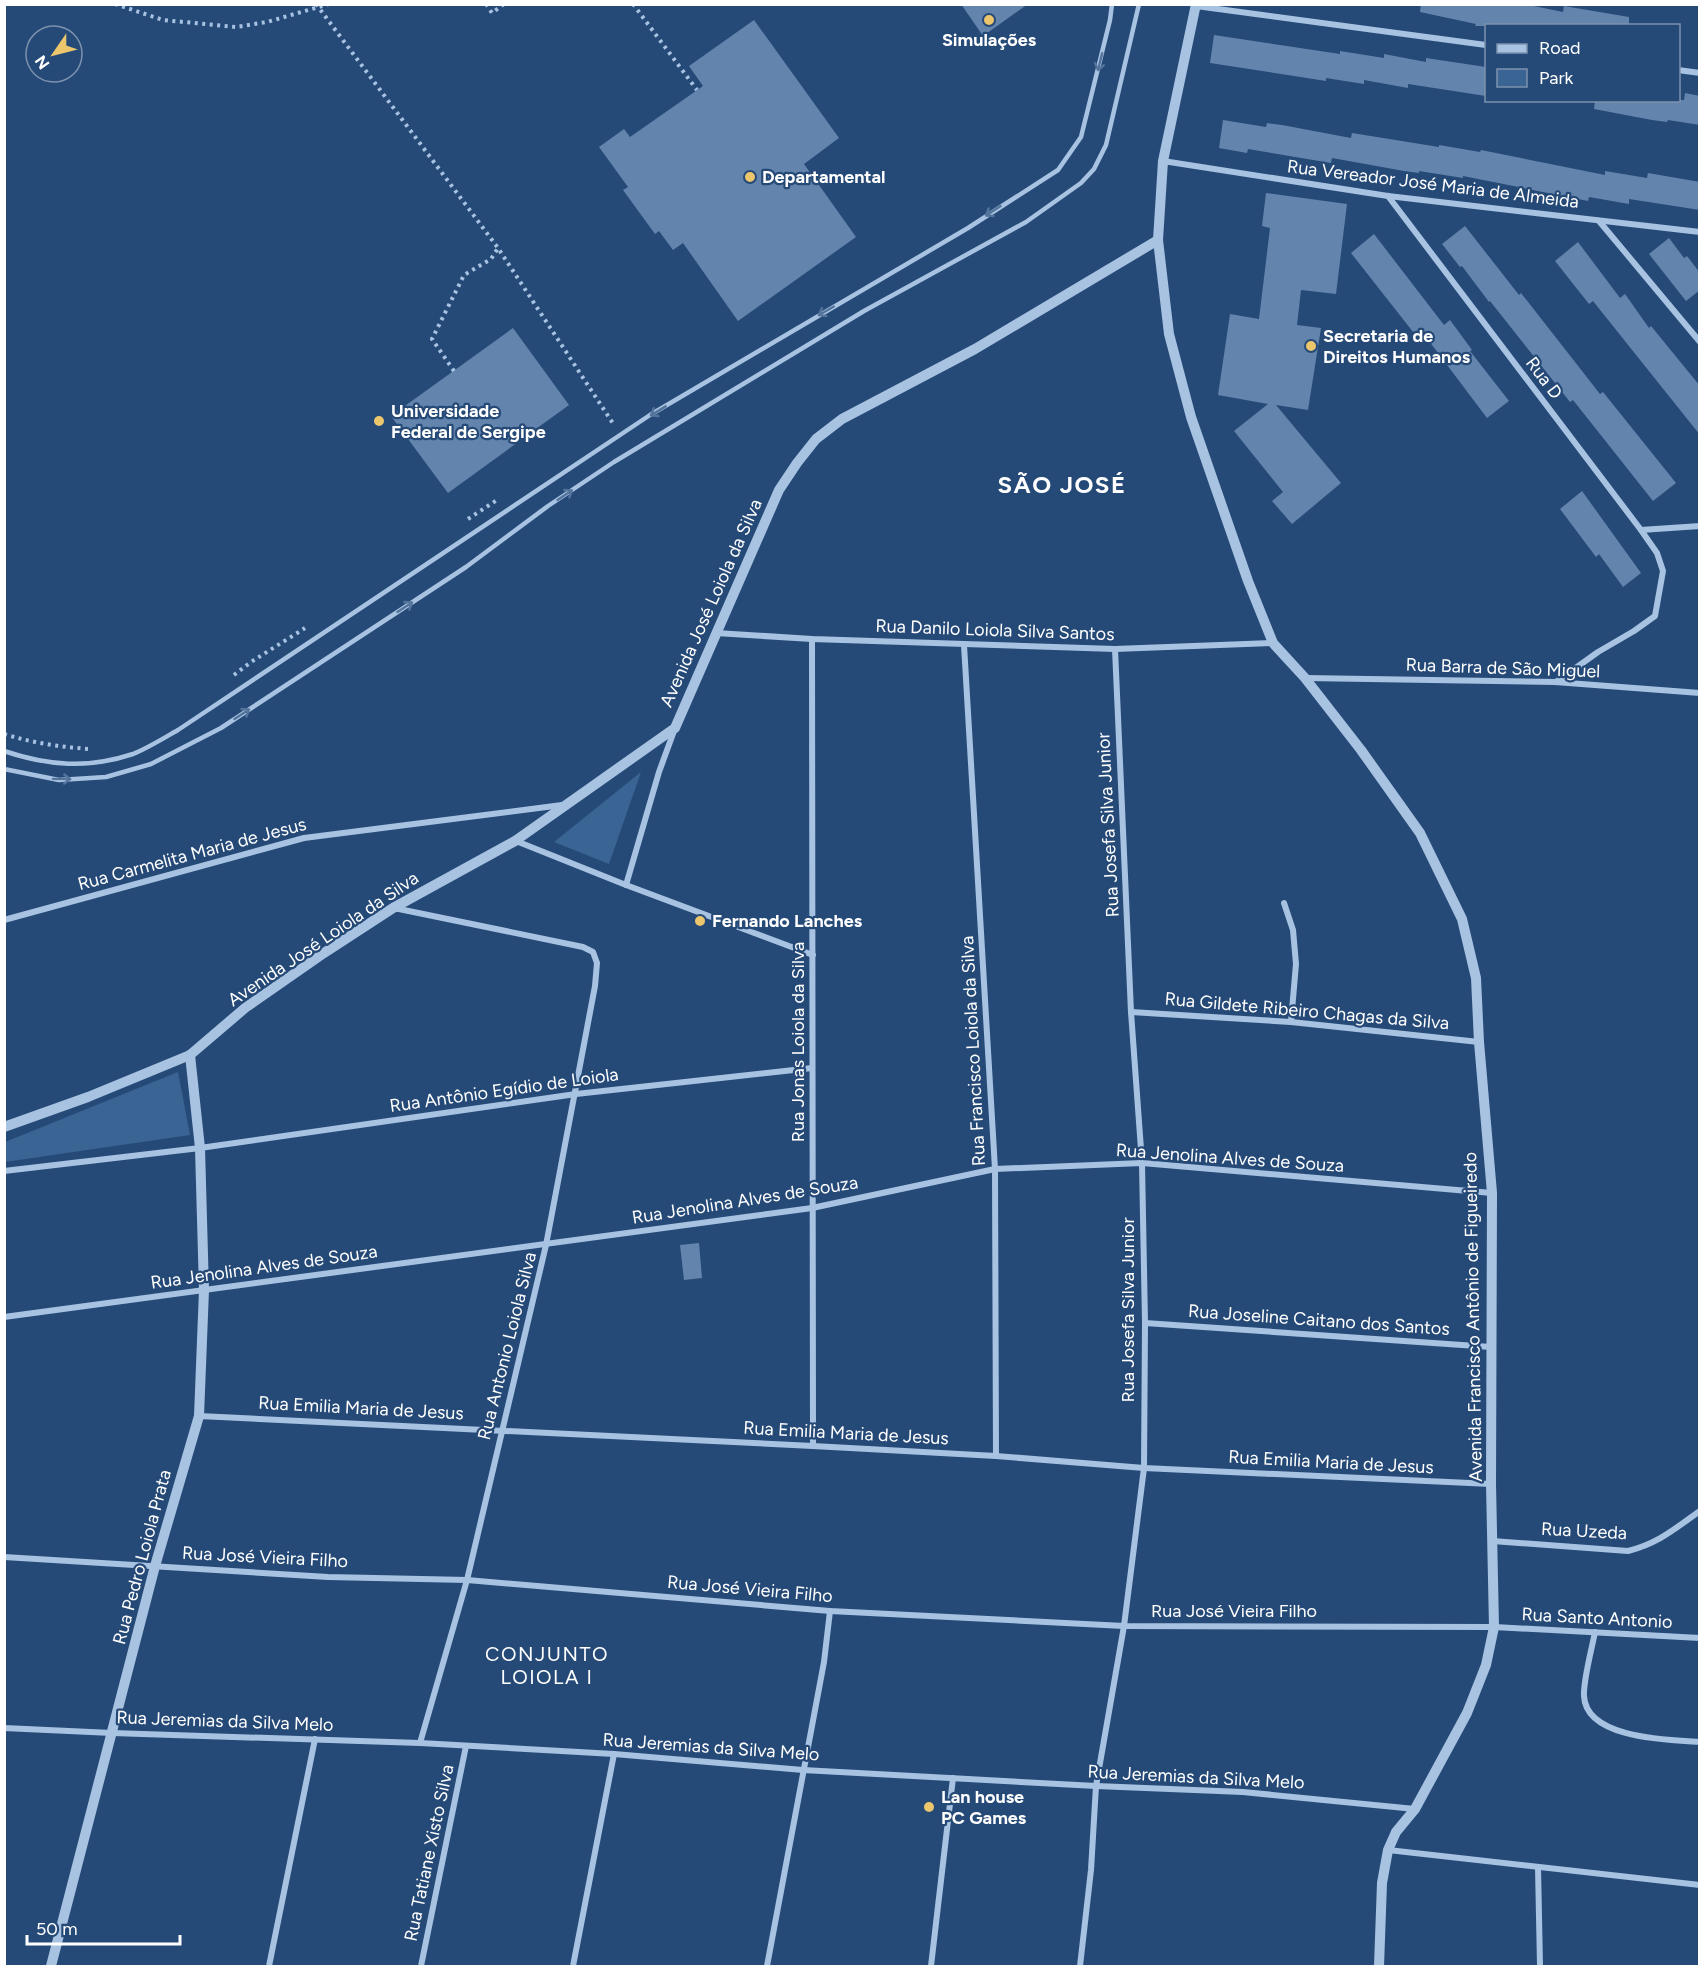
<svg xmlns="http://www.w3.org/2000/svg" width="1704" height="1971" font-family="Figtree,sans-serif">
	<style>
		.green { fill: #3a6494 }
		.building { fill: #6384ac }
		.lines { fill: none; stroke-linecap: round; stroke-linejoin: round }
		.path { stroke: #a8c3e2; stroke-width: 4; stroke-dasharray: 3 4.5; stroke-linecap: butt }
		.service { stroke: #a8c3e2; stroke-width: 4.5 }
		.minor { stroke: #a8c3e2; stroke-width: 6 }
		.tertiary { stroke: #a8c3e2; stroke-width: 10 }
		.oneway { stroke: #54749c }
		.poi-dot { fill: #ebc66d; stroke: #264a77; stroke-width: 2 }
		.labels { text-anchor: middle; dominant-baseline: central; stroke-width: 4.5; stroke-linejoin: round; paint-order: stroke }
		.poi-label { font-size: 18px; font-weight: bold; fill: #fff; stroke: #264a77; text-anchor: start }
		.street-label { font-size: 18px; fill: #fff; stroke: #264a77 }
		.neighbourhood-label { font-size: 20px; letter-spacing: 1.5px; fill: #fff; stroke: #264a77 }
		.district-label { font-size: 24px; font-weight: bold; letter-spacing: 1.5px; fill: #fff; stroke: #264a77 }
	</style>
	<rect width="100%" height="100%" fill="#264a77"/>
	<g class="green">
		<polygon points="641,772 609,864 554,842"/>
		<polygon points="178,1072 190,1135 5,1162 5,1142"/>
	</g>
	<g class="building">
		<polygon points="961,4 1028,4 983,36"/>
		<polygon points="1421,4 1524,4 1563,12 1564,6 1629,17 1629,26 1475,26 1476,24 1420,12"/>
		<polygon points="754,20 839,138 804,164 856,237 738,321 683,243 673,250 659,231 655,234 623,190 628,187 599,147 624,129 630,137 703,86 689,66"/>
		<polygon points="1214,35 1340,54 1340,51 1384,58 1384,54 1426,62 1426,58 1486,67 1486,96 1408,84 1408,88 1364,80 1364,84 1326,78 1326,81 1210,63"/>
		<polygon points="1685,93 1700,96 1700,125 1668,120 1667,122 1652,120 1594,109 1595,100 1684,100"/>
		<polygon points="1223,120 1266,127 1267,123 1282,125 1351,138 1352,133 1439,147 1439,145 1480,152 1481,150 1605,175 1605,171 1647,178 1648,173 1700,182 1700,210 1629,199 1629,204 1589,197 1588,201 1463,176 1463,178 1419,171 1419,173 1404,171 1332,158 1331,163 1248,149 1247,153 1219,148"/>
		<polygon points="1266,193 1347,204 1336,294 1301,290 1297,325 1321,328 1308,410 1276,405 1341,483 1292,524 1272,501 1283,492 1234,431 1268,404 1218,395 1230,314 1259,319 1270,228 1262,226"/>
		<polygon points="1465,226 1519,295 1521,293 1600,394 1603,392 1676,483 1653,501 1573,400 1570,402 1490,301 1489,302 1462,266 1460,267 1442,244"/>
		<polygon points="1374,234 1444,325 1450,320 1472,350 1470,351 1509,401 1487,418 1423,333 1417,337 1351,253"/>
		<polygon points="1669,238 1684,258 1687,256 1700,273 1700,290 1686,301 1649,254"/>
		<polygon points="1578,242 1620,298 1625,294 1649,328 1651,326 1700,386 1700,435 1593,301 1589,304 1555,261"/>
		<polygon points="513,328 569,405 448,493 391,416"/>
		<polygon points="1582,491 1641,573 1623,587 1599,554 1596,557 1560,509"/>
		<polygon points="699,1243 702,1278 684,1280 680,1245"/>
	</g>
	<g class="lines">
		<g class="path">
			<polyline points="115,4 163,20 236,27 267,22 329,4"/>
			<polyline points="316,4 498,248 614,425"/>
			<polyline points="486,4 492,13 504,4"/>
			<polyline points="633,4 697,90"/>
			<polyline points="454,371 432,339 464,275 491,259 498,248"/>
			<polyline points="468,519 497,500"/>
			<polyline points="234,675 251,662 305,628"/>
			<path d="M4,734C33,743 60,747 89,749"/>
		</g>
		<g class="service">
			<path d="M4,751C49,766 88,769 133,754C148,748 164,738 178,730L650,415L968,228L1058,170L1081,137L1110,20L1112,4"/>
			<polyline points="4,769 59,780 106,777 151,764 221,728 466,567 548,506 614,462 864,311 1026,222 1081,183 1094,169 1106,145 1139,4"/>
		</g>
		<g class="minor">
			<polyline points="1196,6 1486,45"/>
			<polyline points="1678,70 1700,73"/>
			<polyline points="1163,161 1388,196 1700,232"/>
			<polyline points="1388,196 1641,530 1700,526"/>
			<polyline points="1599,221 1700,342"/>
			<polyline points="716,633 812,639 1115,649 1273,643"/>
			<polyline points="812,639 813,1446"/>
			<polyline points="964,645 995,1169 996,1456"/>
			<polyline points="1305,678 1555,682 1700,693"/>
			<polyline points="1556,682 1598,652 1634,631 1655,616 1663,571 1657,553 1641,530"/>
			<polyline points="516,841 626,885 813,955"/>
			<polyline points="626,885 659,772 674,731"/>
			<polyline points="1284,903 1293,930 1296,964 1291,1022"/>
			<polyline points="394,908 583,947 593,952 597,963 595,986 546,1245 467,1580 420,1743"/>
			<polyline points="4,920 304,838 562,805"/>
			<polyline points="1131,1012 1291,1022 1479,1042"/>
			<polyline points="4,1171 200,1148 576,1094 812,1068"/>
			<polyline points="4,1317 812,1208 995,1169 1142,1163 1492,1193"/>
			<polyline points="1145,1323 1491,1347"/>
			<polyline points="199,1416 813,1446 996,1456 1144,1468 1491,1484"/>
			<path d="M1492,1541L1628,1551C1659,1543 1674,1529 1700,1511"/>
			<polyline points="4,1557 328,1577 467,1580 830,1611 1124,1626 1494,1627 1700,1638"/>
			<path d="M1595,1632C1592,1648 1583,1681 1584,1696C1586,1739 1669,1740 1700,1742"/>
			<polyline points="4,1728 112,1733 420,1743 614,1754 803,1770 1096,1786 1243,1792 1415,1809"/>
			<polyline points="1388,1850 1700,1885"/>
			<polyline points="1538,1867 1540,1966"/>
			<polyline points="269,1966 315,1739"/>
			<polyline points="421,1966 466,1746"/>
			<polyline points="573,1966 614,1754"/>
			<polyline points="767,1966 824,1662 830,1611"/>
			<polyline points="931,1966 953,1778"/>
			<polyline points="1080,1966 1091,1870 1096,1786 1124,1626 1144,1468 1145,1323 1142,1163 1131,1012 1115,649"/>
		</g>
		<g class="tertiary">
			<polyline points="1196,4 1163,161 1158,240 1169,334 1191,417 1248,581 1273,643 1305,678 1361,750 1420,833 1462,919 1476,978 1479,1042 1492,1193 1491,1484 1494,1627 1486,1665 1467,1713 1415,1809 1396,1832 1388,1850 1382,1883 1379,1966"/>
			<polyline points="4,1127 88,1097 190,1055 245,1008 324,953 393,908 515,841 675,728 779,490 797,463 816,439 842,419 975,349 1158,240"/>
			<polyline points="51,1966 155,1566 199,1416 204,1290 200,1148 190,1055"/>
		</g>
	</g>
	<defs><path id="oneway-shaft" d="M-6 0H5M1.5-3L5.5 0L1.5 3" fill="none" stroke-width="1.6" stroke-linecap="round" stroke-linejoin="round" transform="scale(1.5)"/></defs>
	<g class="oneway">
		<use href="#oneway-shaft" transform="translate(1100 62) rotate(104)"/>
		<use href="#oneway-shaft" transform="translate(993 211) rotate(147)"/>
		<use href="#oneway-shaft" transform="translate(826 311) rotate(150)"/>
		<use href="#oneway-shaft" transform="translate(658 411) rotate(149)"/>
		<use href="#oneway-shaft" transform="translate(565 495) rotate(-34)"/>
		<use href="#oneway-shaft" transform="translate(405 607) rotate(-33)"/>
		<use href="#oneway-shaft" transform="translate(242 714) rotate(-33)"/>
		<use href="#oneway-shaft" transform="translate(62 779) rotate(1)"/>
	</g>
	<g class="poi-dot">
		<circle cx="989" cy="20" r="6"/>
		<circle cx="750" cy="177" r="6"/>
		<circle cx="1311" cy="346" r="6"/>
		<circle cx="379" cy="421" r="6"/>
		<circle cx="700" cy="921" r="6"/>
		<circle cx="929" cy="1807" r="6"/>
	</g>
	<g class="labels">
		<g class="poi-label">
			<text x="989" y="40" text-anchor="middle">Simulações</text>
			<text x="762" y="177">Departamental</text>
			<text x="1323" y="336">Secretaria de<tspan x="1323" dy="21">Direitos Humanos</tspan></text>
			<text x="391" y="411">Universidade<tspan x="391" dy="21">Federal de Sergipe</tspan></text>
			<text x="712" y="921">Fernando Lanches</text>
			<text x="941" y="1797">Lan house<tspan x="941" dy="21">PC Games</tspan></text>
		</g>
		<g class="street-label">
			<text transform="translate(1433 184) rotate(7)">Rua Vereador José Maria de Almeida</text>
			<text transform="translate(1544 378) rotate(53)">Rua D</text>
			<text transform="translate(711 603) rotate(-66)">Avenida José Loiola da Silva</text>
			<text transform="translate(995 630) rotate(2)">Rua Danilo Loiola Silva Santos</text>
			<text transform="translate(1503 668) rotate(2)">Rua Barra de São Miguel</text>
			<text transform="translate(1108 825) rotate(-93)">Rua Josefa Silva Junior</text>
			<text transform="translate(192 854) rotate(-15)">Rua Carmelita Maria de Jesus</text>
			<text transform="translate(323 939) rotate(-34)">Avenida José Loiola da Silva</text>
			<text transform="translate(1307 1011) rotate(5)">Rua Gildete Ribeiro Chagas da Silva</text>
			<text transform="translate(798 1042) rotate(-90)">Rua Jonas Loiola da Silva</text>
			<text transform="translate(973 1051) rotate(-93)">Rua Francisco Loiola da Silva</text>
			<text transform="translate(504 1090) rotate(-8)">Rua Antônio Egídio de Loiola</text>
			<text transform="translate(1230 1158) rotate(4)">Rua Jenolina Alves de Souza</text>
			<text transform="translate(745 1200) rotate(-9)">Rua Jenolina Alves de Souza</text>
			<text transform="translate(264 1267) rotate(-8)">Rua Jenolina Alves de Souza</text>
			<text transform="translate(1128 1310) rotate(-90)">Rua Josefa Silva Junior</text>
			<text transform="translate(1473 1317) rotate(-91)">Avenida Francisco Antônio de Figueiredo</text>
			<text transform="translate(1319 1320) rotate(4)">Rua Joseline Caitano dos Santos</text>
			<text transform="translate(507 1346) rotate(-76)">Rua Antonio Loiola Silva</text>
			<text transform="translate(361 1408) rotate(3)">Rua Emilia Maria de Jesus</text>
			<text transform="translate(846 1433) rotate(3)">Rua Emilia Maria de Jesus</text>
			<text transform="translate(1331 1462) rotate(3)">Rua Emilia Maria de Jesus</text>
			<text transform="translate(1584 1531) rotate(3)">Rua Uzeda</text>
			<text transform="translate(142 1557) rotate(-75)">Rua Pedro Loiola Prata</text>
			<text transform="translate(265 1557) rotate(3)">Rua José Vieira Filho</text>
			<text transform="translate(750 1589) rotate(5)">Rua José Vieira Filho</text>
			<text x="1234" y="1611">Rua José Vieira Filho</text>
			<text transform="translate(1597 1618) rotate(3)">Rua Santo Antonio</text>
			<text transform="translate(225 1721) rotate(2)">Rua Jeremias da Silva Melo</text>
			<text transform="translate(711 1747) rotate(4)">Rua Jeremias da Silva Melo</text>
			<text transform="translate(1196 1777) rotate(3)">Rua Jeremias da Silva Melo</text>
			<text transform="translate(429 1853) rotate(-78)">Rua Tatiane Xisto Silva</text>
		</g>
		<g class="neighbourhood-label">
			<text x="547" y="1654">CONJUNTO<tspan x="547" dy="23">LOIOLA I</tspan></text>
		</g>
		<g class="district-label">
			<text x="1062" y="484">SÃO JOSÉ</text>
		</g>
	</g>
	<rect width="1704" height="1971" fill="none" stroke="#ffffff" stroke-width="12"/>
	<rect x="1485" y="24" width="195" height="78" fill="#264a77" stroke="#7d92ad" stroke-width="1.5"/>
	<rect x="1497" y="44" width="30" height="9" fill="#a8c3e2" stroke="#7d92ad" stroke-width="1.5"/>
	<text x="1539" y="54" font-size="18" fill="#ffffff">Road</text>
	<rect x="1497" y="69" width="30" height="18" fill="#3a6494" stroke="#7d92ad" stroke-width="1.5"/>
	<text x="1539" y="84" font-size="18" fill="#ffffff">Park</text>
	<g transform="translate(54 54) rotate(235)"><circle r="28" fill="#264a77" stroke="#7d92ad" stroke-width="1.5"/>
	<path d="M0-4.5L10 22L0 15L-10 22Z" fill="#ebc66d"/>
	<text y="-9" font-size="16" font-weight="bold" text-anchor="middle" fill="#ffffff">N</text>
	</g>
	<path d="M27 1935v9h153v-9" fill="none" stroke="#ffffff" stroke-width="3"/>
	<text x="36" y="1935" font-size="18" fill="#ffffff" stroke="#264a77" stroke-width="4.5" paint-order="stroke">50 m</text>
</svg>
